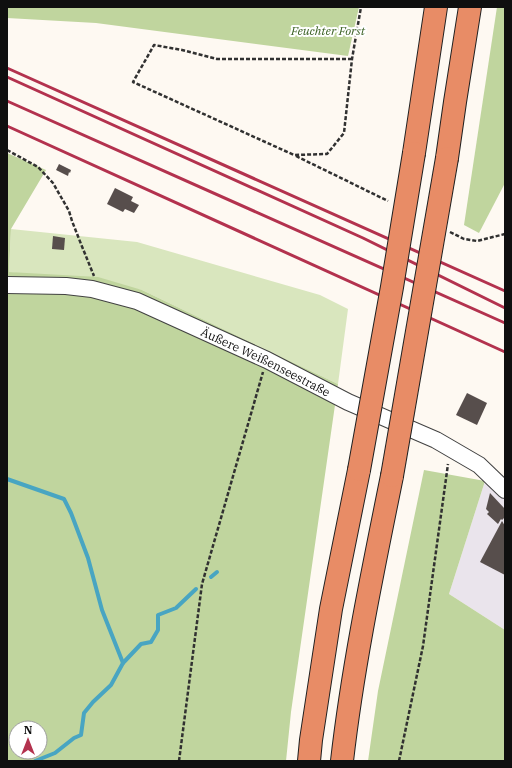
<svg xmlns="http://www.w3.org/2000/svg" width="512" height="768" font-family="'IBM Plex Serif',serif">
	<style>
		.industrial { fill: #eae4ec }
		.green { fill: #d9e6be }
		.forest { fill: #c0d59e; fill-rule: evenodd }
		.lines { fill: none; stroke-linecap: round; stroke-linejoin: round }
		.stream { stroke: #48a5c2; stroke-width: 4 }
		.building { fill: #574e4c }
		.minor-casing { stroke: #424242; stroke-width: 18 }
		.highway-casing { stroke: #202020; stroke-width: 24 }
		.path { stroke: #313131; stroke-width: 2.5; stroke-dasharray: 4 2; stroke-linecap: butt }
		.minor { stroke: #fff; stroke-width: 16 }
		.highway { stroke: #e88c66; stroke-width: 22 }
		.rail { stroke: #b3324e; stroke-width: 3 }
		.highway-bridge-casing { stroke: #202020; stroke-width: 24; stroke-linecap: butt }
		.highway-bridge { stroke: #e88c66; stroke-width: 22 }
		.labels { text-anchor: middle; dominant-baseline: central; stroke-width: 4; stroke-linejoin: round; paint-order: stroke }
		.park-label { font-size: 12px; font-style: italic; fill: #3b6124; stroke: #fff }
		.street-label { font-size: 12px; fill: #0f0f0f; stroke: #fff }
	</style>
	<rect width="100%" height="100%" fill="#fef9f2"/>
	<polygon class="industrial" points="485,481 505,490 505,630 449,594"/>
	<polygon class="green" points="11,229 137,242 320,295 348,309 338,384 142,290 9,272"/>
	<g class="forest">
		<polygon points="7,7 359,7 348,56 96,23 7,18"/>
		<polygon points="497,7 505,7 505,183 479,233 464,225"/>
		<path d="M7,153L46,170L11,229L9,272L98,277L142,290L338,384L291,712L286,761H7ZM16,728H40V752H16Z"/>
		<polygon points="424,470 485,481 449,594 505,630 505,761 368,761 378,691"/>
	</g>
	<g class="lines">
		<g class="stream">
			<polyline points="7,479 64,499 71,513 88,558 102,610 123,663"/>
			<polyline points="211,577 217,572"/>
			<polyline points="35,761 55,753 74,738 81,735 84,713 93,702 111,685 123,663 141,644 151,642 158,630 158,615 176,608 196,589"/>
		</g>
	</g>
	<g class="building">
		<polygon points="59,164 71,170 70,173 69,172 68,176 56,170"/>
		<polygon points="115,188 133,197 131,201 139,205 134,213 125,209 123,212 107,204"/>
		<polygon points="53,236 65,238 64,250 52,249"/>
		<polygon points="467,393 487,403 477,425 456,415"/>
		<polygon points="490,493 505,509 505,517 502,520 501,519 498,524 487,514 489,512 486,509"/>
		<polygon points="502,521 505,526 505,575 480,562"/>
	</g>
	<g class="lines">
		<g class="minor-casing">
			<g id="minor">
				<path id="s1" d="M7,285L66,286L92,289L137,301L267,360L348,402L436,440L479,465L505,490"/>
			</g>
		</g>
		<g class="highway-casing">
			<g id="highway">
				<polyline points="414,153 436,7"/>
				<polyline points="447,158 455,102 470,7"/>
				<polyline points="309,761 311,740 331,609 359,470"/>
				<path d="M342,761C353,665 373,570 392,476"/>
			</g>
		</g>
		<g class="path">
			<polyline points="352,59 217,59 182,50 154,45 133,82 294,155 327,154 344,133 352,59 361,7"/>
			<polyline points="7,150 38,167 53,183 69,211 72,221 81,244 94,276"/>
			<polyline points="296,156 388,201"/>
			<polyline points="450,232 464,239 477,241 505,234"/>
			<polyline points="179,761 202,584 263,372"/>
			<polyline points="399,761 423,646 448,464"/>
		</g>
		<use href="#minor" class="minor"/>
		<use href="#highway" class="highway"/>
		<g class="rail">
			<polyline points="7,68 505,291"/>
			<polyline points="7,77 363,238 505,308"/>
			<polyline points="7,101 505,323"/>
			<polyline points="7,126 505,352"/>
		</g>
		<g class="highway-bridge-casing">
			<g id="highway-bridge">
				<polyline points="359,470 392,287 414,153"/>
				<polyline points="392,476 447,158"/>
			</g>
		</g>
		<use href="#highway-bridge" class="highway-bridge"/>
	</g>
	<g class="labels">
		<g class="park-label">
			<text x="328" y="30">Feuchter Forst</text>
		</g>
		<g class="street-label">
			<text stroke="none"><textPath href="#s1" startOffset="274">Äußere Weißenseestraße</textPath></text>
		</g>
	</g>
	<rect width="512" height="768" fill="none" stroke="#0f0f0f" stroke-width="16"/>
	<g transform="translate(28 740)"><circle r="19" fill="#ffffff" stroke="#9f9f9f"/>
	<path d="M0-3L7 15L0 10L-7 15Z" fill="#b3324e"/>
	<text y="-6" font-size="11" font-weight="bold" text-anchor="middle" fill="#0f0f0f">N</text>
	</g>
</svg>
